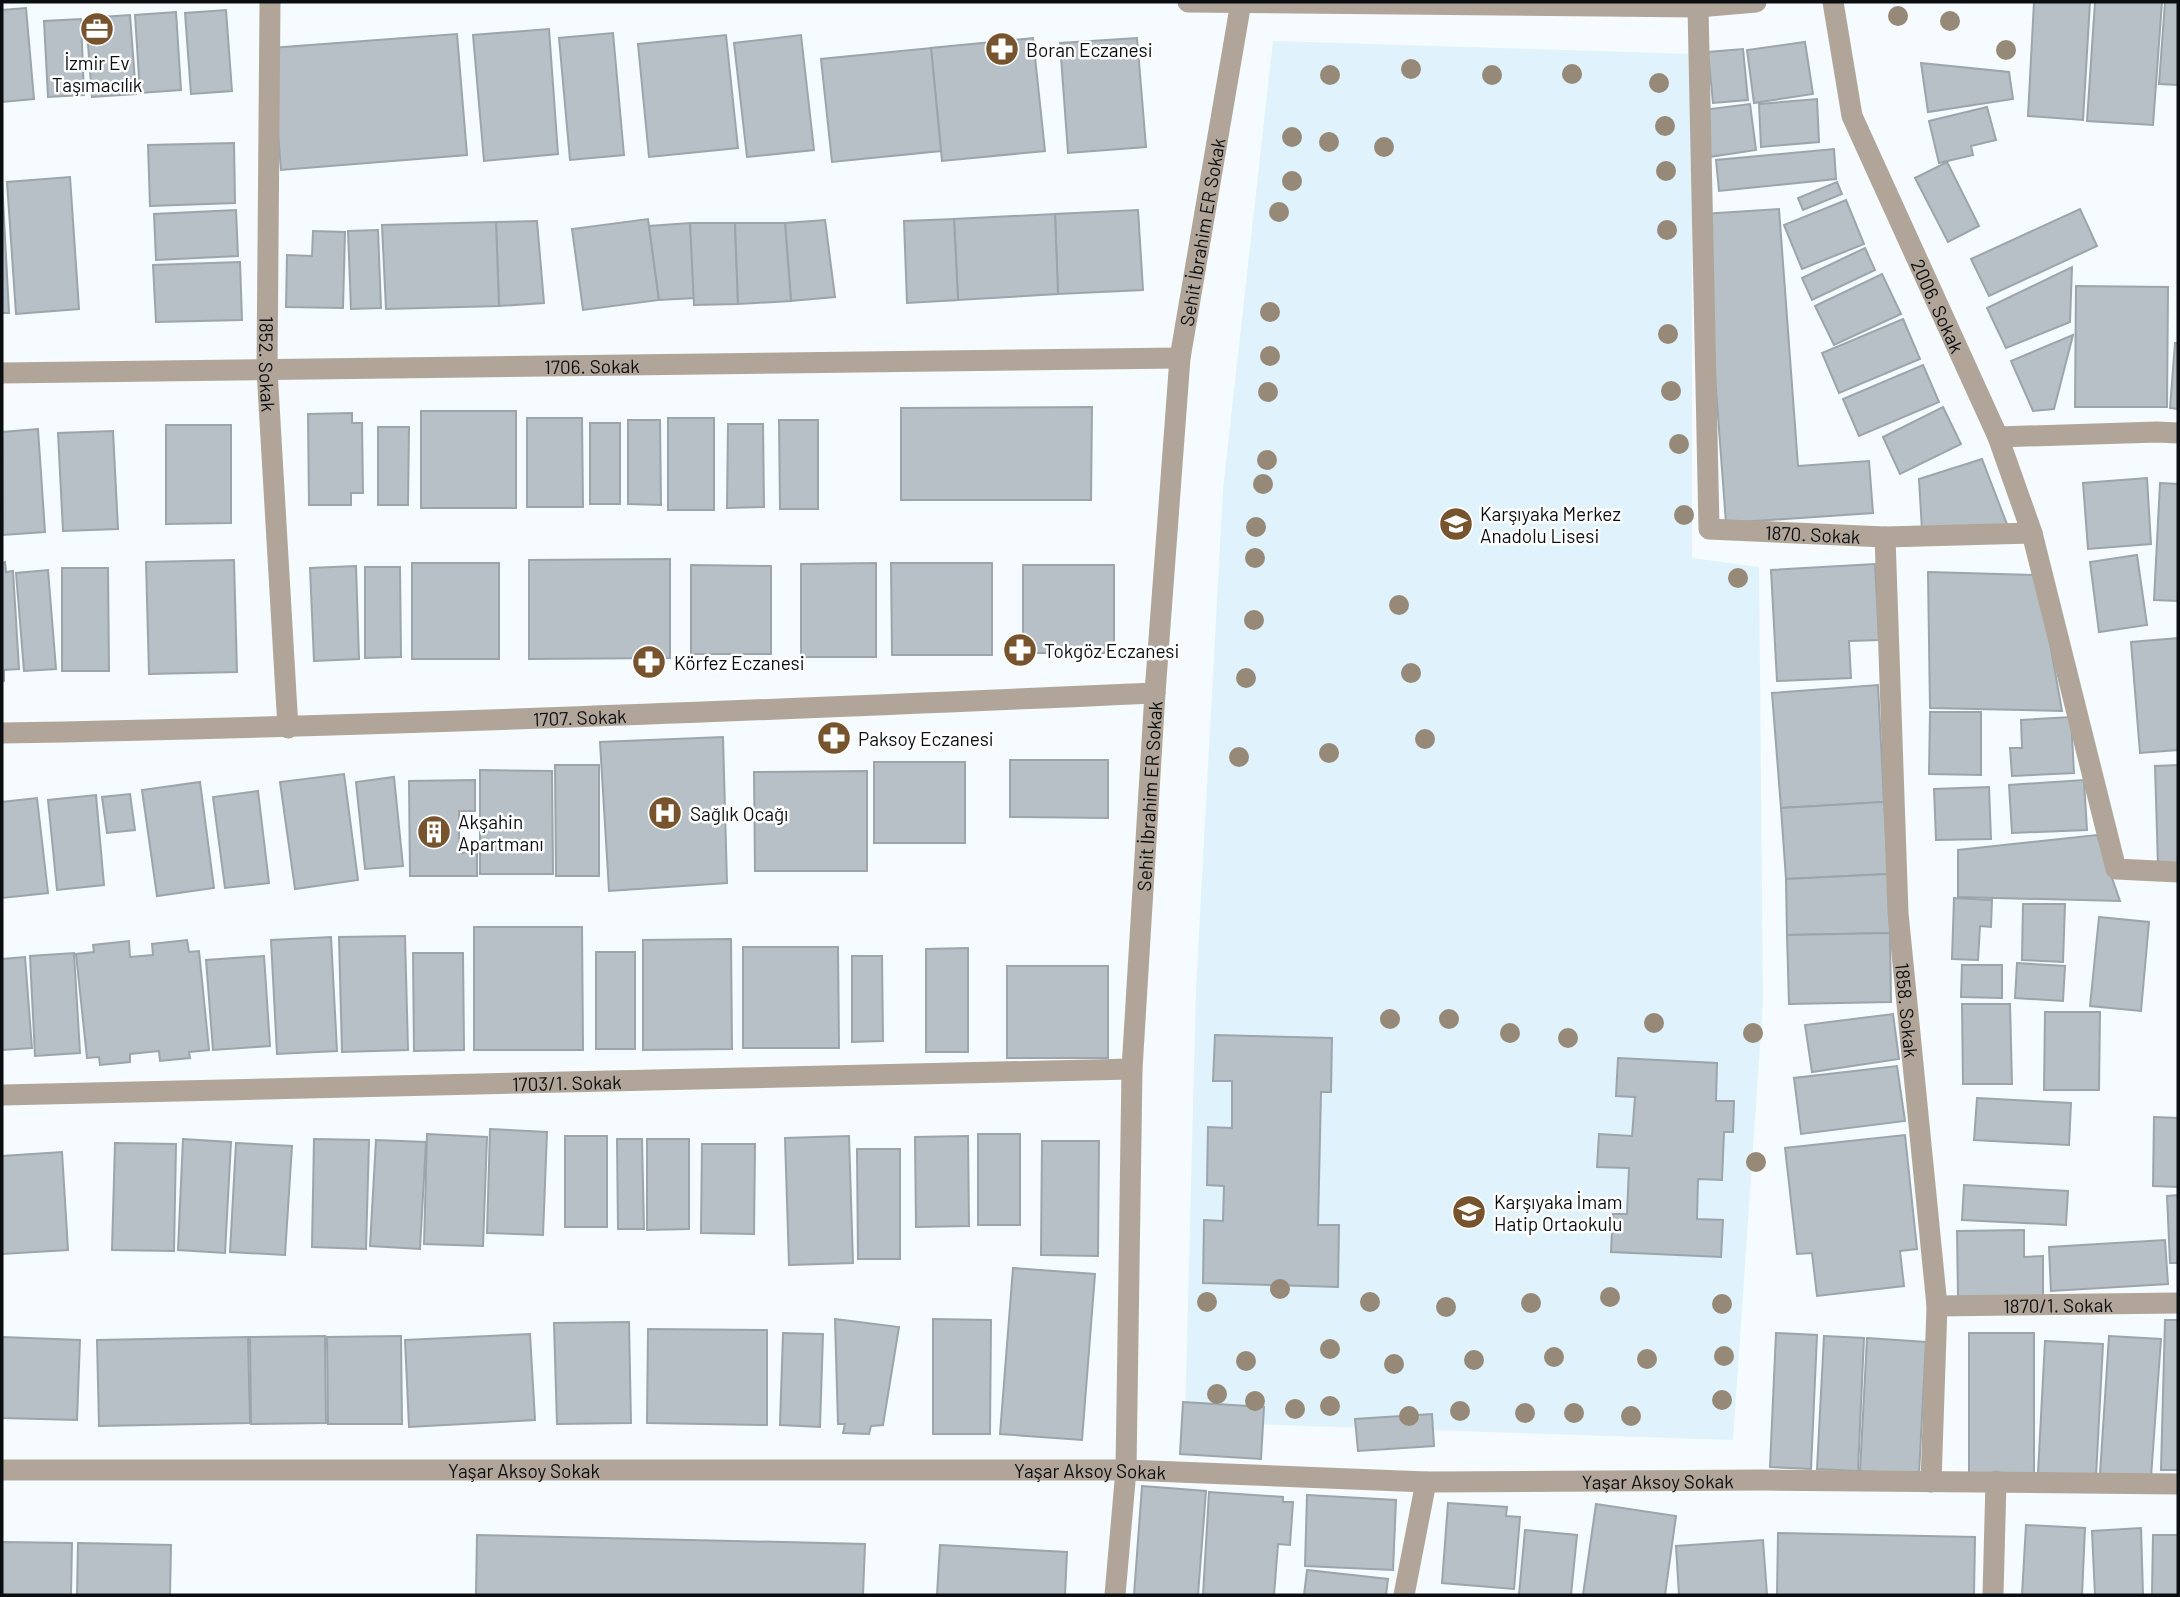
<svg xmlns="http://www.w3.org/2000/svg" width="2180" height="1597" font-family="Barlow,sans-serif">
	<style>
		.built { fill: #e0f2fc }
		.building { fill: #b6c0c6; stroke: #9ba5ab; stroke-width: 2 }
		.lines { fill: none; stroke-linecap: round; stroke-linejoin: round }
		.street { stroke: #b1a599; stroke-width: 21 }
		.tree { fill: #968977 }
		.labels { text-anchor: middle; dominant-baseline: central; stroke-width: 5; stroke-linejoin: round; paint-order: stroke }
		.poi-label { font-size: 19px; fill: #0b0e10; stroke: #fff; text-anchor: start }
		.street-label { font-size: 19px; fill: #0b0e10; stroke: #fff }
	</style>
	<rect width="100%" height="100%" fill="#f5fbfe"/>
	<polygon class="built" points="1273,41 1692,54 1692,558 1759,567 1763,1002 1733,1440 1185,1422 1196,988 1223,490"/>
	<g class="building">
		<polygon points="2034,2 2090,2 2083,120 2028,116"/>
		<polygon points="2095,2 2162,2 2153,125 2087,121"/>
		<polygon points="2165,2 2178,2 2178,85 2159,84"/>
		<polygon points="26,8 34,99 2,102 2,10"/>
		<polygon points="226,10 232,91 191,94 185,13"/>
		<polygon points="176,12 181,90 140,93 135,15"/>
		<polygon points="130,15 136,94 92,97 86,18"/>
		<polygon points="81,19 84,95 48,97 44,21"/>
		<polygon points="549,29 558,154 484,161 473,35"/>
		<polygon points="613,33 624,155 570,160 559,38"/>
		<polygon points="457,34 467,155 281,170 271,48"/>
		<polygon points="726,35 738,148 649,157 638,44"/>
		<polygon points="801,35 814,150 747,157 734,43"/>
		<polygon points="1033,38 1045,151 942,161 931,48"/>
		<polygon points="1137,38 1146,147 1068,153 1060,43"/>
		<polygon points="1805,42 1813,94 1754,103 1747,50"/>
		<polygon points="931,48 941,151 832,162 821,59"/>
		<polygon points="1743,49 1748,100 1713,103 1708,52"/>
		<polygon points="1921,63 2009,72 2013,99 1928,112"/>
		<polygon points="1817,99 1819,142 1761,147 1759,104"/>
		<polygon points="1750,104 1756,150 1709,157 1702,110"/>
		<polygon points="1987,107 1996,140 1971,146 1973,155 1939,163 1929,121"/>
		<polygon points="234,143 235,203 150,206 148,145"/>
		<polygon points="1834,149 1836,179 1719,191 1716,160"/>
		<polygon points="1947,162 1979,226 1948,242 1915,178"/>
		<polygon points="70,177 79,309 16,314 7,182"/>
		<polygon points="2,181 9,313 2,313"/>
		<polygon points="1837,182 1842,194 1803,210 1798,198"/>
		<polygon points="1846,200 1864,244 1802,269 1784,225"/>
		<polygon points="1779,209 1798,466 1869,461 1873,513 1726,523 1703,214"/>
		<polygon points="2080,209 2097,246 1989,296 1971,259"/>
		<polygon points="236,210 238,256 156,260 154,214"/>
		<polygon points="1138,210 1143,290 1058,294 1055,214"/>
		<polygon points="1055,214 1058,294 958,300 954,219"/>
		<polygon points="648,219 659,300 583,310 572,229"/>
		<polygon points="954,219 958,300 907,303 904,221"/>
		<polygon points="825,220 835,297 791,301 785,223"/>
		<polygon points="537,221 544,303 499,306 496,222"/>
		<polygon points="496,222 499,306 386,309 382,225"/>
		<polygon points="690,223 695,298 659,300 649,226"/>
		<polygon points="690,223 735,223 738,304 694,305"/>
		<polygon points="735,223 785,223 791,301 738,304"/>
		<polygon points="378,230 381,308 351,309 348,231"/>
		<polygon points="313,231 345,232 343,308 286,307 287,255 312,256"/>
		<polygon points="1865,248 1875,270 1812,300 1802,278"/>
		<polygon points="240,262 242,320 156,322 153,265"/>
		<polygon points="2072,267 2070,322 2006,348 1987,308"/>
		<polygon points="1882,274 1901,314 1834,345 1815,306"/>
		<polygon points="2076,286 2168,287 2167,407 2075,407"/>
		<polygon points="1903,319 1920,359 1839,393 1822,353"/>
		<polygon points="2073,335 2054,409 2033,411 2011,361"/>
		<polygon points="2175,343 2178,343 2178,409 2170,408"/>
		<polygon points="1923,365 1939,402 1859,436 1843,399"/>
		<polygon points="1092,407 1091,500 901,500 901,408"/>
		<polygon points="1943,407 1961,444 1900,474 1883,437"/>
		<rect x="421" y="411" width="95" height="97"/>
		<polygon points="352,413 352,423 362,423 363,493 351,493 351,505 309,505 308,414"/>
		<polygon points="527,418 582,418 583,507 527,507"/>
		<rect x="668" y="418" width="46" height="92"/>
		<polygon points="628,420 660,420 661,505 628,504"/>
		<polygon points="779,420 818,420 818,509 780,509"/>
		<rect x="590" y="423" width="30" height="81"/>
		<polygon points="728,424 763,424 764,507 727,508"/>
		<polygon points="166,425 231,425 231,523 166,524"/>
		<polygon points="378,427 409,427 408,505 378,505"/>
		<polygon points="38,429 45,532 3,535 2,432"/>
		<polygon points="113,431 118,529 63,531 58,433"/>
		<polygon points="1982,459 2008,527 1922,530 1919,479"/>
		<polygon points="2147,478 2151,544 2088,549 2083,483"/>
		<polygon points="2160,483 2178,484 2178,601 2154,600"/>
		<polygon points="2137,555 2147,625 2099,632 2090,562"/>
		<polygon points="670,559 670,658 529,659 529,560"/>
		<polygon points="234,560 237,672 149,674 146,562"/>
		<polygon points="5,562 6,572 13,571 19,669 4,670 4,681 2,682 2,563"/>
		<rect x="412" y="563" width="87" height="96"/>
		<polygon points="876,563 876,657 801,657 801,564"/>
		<polygon points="891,563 992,563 992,655 892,655"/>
		<polygon points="1875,564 1879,640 1849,641 1851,678 1777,681 1771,570"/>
		<polygon points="691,565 771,566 771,654 691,654"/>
		<rect x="1023" y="565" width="91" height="88"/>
		<polygon points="356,566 359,659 314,661 310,568"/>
		<polygon points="365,567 400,567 401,657 365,658"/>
		<polygon points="62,568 108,568 109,671 62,671"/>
		<polygon points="48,570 56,669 24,671 16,573"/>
		<polygon points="1928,572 2038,575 2062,711 1930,708"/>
		<polygon points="2178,638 2178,750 2140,753 2131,642"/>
		<polygon points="1878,685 1884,802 1781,808 1772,693"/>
		<polygon points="1930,712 1981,712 1981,775 1929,774"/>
		<polygon points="2071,717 2074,773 2012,776 2010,748 2022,748 2021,720"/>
		<polygon points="723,737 727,883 609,891 600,742"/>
		<polygon points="1010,760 1108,760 1108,818 1010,817"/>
		<rect x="874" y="762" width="91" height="81"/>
		<polygon points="555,765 599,765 599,876 556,876"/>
		<polygon points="2178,765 2178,865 2158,865 2155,766"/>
		<polygon points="480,770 552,771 553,874 480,874"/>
		<polygon points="867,771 867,871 755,871 754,772"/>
		<polygon points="344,774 358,880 295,889 280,782"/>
		<polygon points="394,777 403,866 365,869 356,782"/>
		<polygon points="475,780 475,811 459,811 459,853 477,852 477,876 410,876 409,781"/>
		<polygon points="2084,780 2087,830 2012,833 2009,785"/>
		<polygon points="200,782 214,888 157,896 142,790"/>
		<polygon points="1989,787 1991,839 1936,840 1934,789"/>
		<polygon points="258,791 269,883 225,888 213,797"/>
		<polygon points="130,794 135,830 107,833 102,797"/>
		<polygon points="96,795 104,885 57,890 48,800"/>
		<polygon points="37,798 48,893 2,898 2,802"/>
		<polygon points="1884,802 1888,874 1786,879 1781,808"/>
		<polygon points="2097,835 2120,901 1958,897 1958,850"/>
		<polygon points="1888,874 1890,933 1787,935 1786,879"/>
		<polygon points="1954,898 1992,900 1991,927 1980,926 1978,960 1952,959"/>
		<polygon points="2023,904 2065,904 2063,962 2022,960"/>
		<polygon points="2099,917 2149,922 2141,1011 2090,1006"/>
		<polygon points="474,927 582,927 583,1050 474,1050"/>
		<polygon points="1890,933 1891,1002 1789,1004 1787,935"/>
		<polygon points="405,936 408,1050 342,1052 339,937"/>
		<polygon points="331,937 337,1051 277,1054 271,940"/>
		<polygon points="731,939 732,1049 643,1050 643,940"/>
		<polygon points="187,940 189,952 199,951 209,1050 189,1052 190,1058 160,1061 159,1051 130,1054 130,1062 100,1065 99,1057 87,1058 76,954 94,952 93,945 129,941 130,957 153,955 152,944"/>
		<polygon points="743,947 838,947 839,1048 743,1048"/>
		<polygon points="968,948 968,1052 926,1052 926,949"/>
		<rect x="596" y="952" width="39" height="97"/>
		<polygon points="74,953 80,1053 35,1056 30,956"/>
		<polygon points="413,953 463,953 464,1050 414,1051"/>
		<polygon points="264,956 270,1046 213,1050 206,960"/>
		<polygon points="852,956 882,956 883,1041 852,1042"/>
		<polygon points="25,957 32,1048 2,1050 2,959"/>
		<polygon points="2017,963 2065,966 2063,1001 2015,998"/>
		<polygon points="1962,965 2002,965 2002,998 1961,997"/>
		<rect x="1007" y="966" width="101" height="92"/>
		<polygon points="1962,1004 2010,1004 2012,1084 1963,1084"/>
		<polygon points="2045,1012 2100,1012 2099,1090 2044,1090"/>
		<polygon points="1893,1014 1899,1059 1812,1072 1805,1025"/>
		<polygon points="1215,1035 1332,1038 1331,1092 1321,1092 1318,1225 1339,1225 1338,1287 1203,1283 1204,1220 1223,1221 1224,1186 1207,1185 1208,1127 1232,1128 1232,1081 1213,1081"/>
		<polygon points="1618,1058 1717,1063 1716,1101 1734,1101 1733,1132 1724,1132 1722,1180 1698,1179 1697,1219 1723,1220 1721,1257 1611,1252 1613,1214 1627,1214 1629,1168 1597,1167 1599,1134 1632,1136 1635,1097 1616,1096"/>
		<polygon points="1897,1066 1905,1121 1801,1134 1794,1078"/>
		<polygon points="1977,1098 2071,1103 2069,1145 1974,1140"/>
		<polygon points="2154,1117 2178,1118 2178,1187 2153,1186"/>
		<polygon points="490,1129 547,1132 543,1235 487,1233"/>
		<polygon points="427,1134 487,1137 483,1246 424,1244"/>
		<rect x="978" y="1134" width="42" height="91"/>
		<polygon points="1905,1135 1917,1249 1900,1251 1904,1286 1817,1296 1812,1253 1797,1254 1785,1148"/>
		<rect x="565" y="1136" width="42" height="91"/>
		<polygon points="849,1136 853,1263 789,1265 785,1138"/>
		<polygon points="968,1136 969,1226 916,1227 915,1137"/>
		<polygon points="183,1139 231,1142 225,1253 178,1250"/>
		<polygon points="314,1139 369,1140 366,1249 312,1247"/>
		<polygon points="617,1139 642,1139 644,1229 618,1229"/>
		<polygon points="647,1139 689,1139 689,1229 647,1230"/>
		<polygon points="376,1140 426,1142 420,1249 370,1246"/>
		<polygon points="1042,1141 1099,1141 1098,1256 1041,1255"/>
		<polygon points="115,1143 176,1144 174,1251 112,1250"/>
		<polygon points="236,1143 292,1146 285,1255 230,1252"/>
		<polygon points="702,1144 755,1144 754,1234 701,1233"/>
		<polygon points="857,1149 900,1149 900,1259 858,1259"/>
		<polygon points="62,1152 68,1250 2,1254 2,1156"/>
		<polygon points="1964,1185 2068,1191 2066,1225 1962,1220"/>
		<polygon points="2178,1195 2178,1263 2170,1263 2167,1196"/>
		<polygon points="2024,1230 2024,1257 2043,1256 2043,1296 1958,1297 1957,1231"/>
		<polygon points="2165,1240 2168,1284 2051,1291 2049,1247"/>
		<polygon points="1013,1268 1095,1274 1082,1440 1000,1434"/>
		<polygon points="835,1319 899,1327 883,1425 871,1426 869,1434 843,1433 845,1424 838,1424"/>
		<polygon points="933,1319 991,1320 990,1434 933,1434"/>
		<polygon points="2165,1320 2178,1320 2178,1470 2161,1470"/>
		<polygon points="629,1322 631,1423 557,1424 554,1323"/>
		<polygon points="648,1329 767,1330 767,1425 647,1423"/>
		<polygon points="783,1333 823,1334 820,1427 780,1425"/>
		<polygon points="1776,1333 1817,1335 1811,1469 1770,1467"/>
		<polygon points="1969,1333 2034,1333 2034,1473 1969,1474"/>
		<polygon points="530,1334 535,1420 409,1427 405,1340"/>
		<polygon points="325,1336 326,1423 251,1424 250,1337"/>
		<polygon points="401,1336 402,1424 328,1424 327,1337"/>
		<polygon points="1824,1336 1864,1338 1858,1471 1817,1469"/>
		<polygon points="2109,1336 2161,1339 2151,1477 2100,1474"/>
		<polygon points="2,1337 80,1340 77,1420 2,1418"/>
		<polygon points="248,1337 250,1423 99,1426 97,1340"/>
		<polygon points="1867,1338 1926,1342 1919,1474 1860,1471"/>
		<polygon points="2045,1341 2103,1344 2096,1476 2038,1473"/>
		<polygon points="1183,1402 1264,1407 1261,1459 1180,1454"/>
		<polygon points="1432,1414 1434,1446 1358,1451 1355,1419"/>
		<polygon points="1142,1486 1206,1491 1198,1595 1134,1595"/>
		<polygon points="1209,1492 1283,1497 1283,1502 1293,1502 1290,1545 1278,1544 1274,1595 1203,1595"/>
		<polygon points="1307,1495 1396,1500 1393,1570 1305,1566"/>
		<polygon points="1448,1503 1507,1507 1506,1516 1520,1517 1514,1589 1442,1583"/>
		<polygon points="1596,1504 1676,1516 1665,1595 1583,1595"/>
		<polygon points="2026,1525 2085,1528 2082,1595 2022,1595"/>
		<polygon points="2141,1528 2143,1595 2095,1595 2092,1531"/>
		<polygon points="1525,1530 1577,1535 1571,1595 1519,1595"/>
		<polygon points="1778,1533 1975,1537 1974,1595 1777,1595"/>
		<polygon points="477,1535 865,1544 863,1595 476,1595"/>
		<polygon points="2153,1535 2178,1535 2178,1595 2152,1595"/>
		<polygon points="1763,1540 1767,1595 1679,1595 1676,1546"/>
		<polygon points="2,1542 72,1543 71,1595 2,1595"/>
		<polygon points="78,1543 171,1545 170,1595 77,1595"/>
		<polygon points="940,1545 1067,1552 1065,1595 937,1595"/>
		<polygon points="1307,1570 1388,1579 1386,1595 1304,1595"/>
	</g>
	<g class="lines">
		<g class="street">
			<path id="s1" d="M270,2L267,370L288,728"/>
			<polyline points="1188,2 1698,7 1756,2"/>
			<path id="s2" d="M1833,2L1852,116L1998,437L2157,432L2178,433"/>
			<path id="s3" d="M1698,7L1709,529L1885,537L2032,533L2116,869L2178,872"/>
			<path id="s4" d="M2,373L1180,358"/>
			<polyline points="1998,437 2032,533"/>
			<path id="s5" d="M1885,537L1898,913L1937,1306L1931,1482"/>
			<path id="s6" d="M2,733C386,726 771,710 1155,693"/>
			<path id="s7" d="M2,1095L1132,1069"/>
			<path id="s8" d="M1937,1306L2178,1303"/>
			<path id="s9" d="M2,1470H1126L1426,1482L1762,1480L2178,1484"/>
			<path id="s10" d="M1115,1595L1126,1470L1132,1069L1155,693L1180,358L1241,2"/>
			<polyline points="1404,1595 1426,1482"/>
			<polyline points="1993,1595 1996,1481"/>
		</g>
	</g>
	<g class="tree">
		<circle cx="1898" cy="16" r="10"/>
		<circle cx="1950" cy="21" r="10"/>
		<circle cx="2006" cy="50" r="10"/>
		<circle cx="1411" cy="69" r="10"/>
		<circle cx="1572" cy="74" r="10"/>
		<circle cx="1330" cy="75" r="10"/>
		<circle cx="1492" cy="75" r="10"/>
		<circle cx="1659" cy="83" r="10"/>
		<circle cx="1665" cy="126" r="10"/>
		<circle cx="1292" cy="137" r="10"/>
		<circle cx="1329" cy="142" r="10"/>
		<circle cx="1384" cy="147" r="10"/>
		<circle cx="1666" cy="171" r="10"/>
		<circle cx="1292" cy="181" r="10"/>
		<circle cx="1279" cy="212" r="10"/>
		<circle cx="1667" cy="230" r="10"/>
		<circle cx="1270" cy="312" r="10"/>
		<circle cx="1668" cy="334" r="10"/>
		<circle cx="1270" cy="356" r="10"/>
		<circle cx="1671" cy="391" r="10"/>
		<circle cx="1268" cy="392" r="10"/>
		<circle cx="1679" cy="444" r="10"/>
		<circle cx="1267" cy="460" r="10"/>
		<circle cx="1263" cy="484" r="10"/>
		<circle cx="1684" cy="515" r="10"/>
		<circle cx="1256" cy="527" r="10"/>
		<circle cx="1255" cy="558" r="10"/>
		<circle cx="1738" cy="578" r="10"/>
		<circle cx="1399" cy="605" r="10"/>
		<circle cx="1254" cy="620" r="10"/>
		<circle cx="1411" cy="673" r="10"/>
		<circle cx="1246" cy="678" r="10"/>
		<circle cx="1425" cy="739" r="10"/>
		<circle cx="1329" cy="753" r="10"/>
		<circle cx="1239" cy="757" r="10"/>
		<circle cx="1390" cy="1019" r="10"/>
		<circle cx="1449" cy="1019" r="10"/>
		<circle cx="1654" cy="1023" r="10"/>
		<circle cx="1510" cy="1033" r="10"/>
		<circle cx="1753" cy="1033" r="10"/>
		<circle cx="1568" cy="1038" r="10"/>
		<circle cx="1756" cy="1162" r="10"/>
		<circle cx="1280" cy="1289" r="10"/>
		<circle cx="1610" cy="1297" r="10"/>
		<circle cx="1207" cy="1302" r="10"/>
		<circle cx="1370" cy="1302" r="10"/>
		<circle cx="1531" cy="1303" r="10"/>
		<circle cx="1722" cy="1304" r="10"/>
		<circle cx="1446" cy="1307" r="10"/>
		<circle cx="1330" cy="1349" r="10"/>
		<circle cx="1724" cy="1356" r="10"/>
		<circle cx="1554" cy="1357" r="10"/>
		<circle cx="1647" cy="1359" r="10"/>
		<circle cx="1474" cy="1360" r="10"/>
		<circle cx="1246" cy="1361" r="10"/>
		<circle cx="1394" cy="1364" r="10"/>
		<circle cx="1217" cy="1394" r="10"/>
		<circle cx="1722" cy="1400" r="10"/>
		<circle cx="1255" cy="1401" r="10"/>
		<circle cx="1330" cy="1406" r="10"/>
		<circle cx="1295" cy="1409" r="10"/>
		<circle cx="1460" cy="1411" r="10"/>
		<circle cx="1525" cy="1413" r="10"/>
		<circle cx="1574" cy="1413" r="10"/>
		<circle cx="1409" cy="1416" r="10"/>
		<circle cx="1631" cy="1416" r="10"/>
	</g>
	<defs>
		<g id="office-disc" transform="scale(1.75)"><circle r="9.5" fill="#77542d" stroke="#fff"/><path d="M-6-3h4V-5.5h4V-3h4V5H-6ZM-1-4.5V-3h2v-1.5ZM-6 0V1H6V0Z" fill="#fff"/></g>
		<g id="pharmacy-disc" transform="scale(1.75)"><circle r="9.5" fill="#77542d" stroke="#fff"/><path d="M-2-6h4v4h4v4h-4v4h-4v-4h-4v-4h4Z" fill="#fff"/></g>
		<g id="school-disc" transform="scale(1.75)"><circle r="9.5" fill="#77542d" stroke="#fff"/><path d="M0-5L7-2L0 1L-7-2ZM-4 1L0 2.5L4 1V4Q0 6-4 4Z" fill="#fff"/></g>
		<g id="hospital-disc" transform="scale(1.75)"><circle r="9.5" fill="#77542d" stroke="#fff"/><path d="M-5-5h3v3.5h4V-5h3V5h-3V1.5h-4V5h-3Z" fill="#fff"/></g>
		<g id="building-disc" transform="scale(1.75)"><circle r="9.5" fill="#77542d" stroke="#fff"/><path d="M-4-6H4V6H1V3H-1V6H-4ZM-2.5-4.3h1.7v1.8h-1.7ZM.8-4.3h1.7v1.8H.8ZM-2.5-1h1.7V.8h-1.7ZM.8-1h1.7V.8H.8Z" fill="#fff"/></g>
	</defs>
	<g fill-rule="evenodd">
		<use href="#office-disc" x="97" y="29"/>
		<use href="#pharmacy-disc" x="1002" y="49"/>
		<use href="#school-disc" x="1456" y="524"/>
		<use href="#pharmacy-disc" x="1020" y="650"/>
		<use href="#pharmacy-disc" x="649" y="662"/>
		<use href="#pharmacy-disc" x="834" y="738"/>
		<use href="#hospital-disc" x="665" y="813"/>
		<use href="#building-disc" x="434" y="832"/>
		<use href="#school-disc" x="1469" y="1212"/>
	</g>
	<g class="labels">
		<g class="poi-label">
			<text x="1026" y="49">Boran Eczanesi</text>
			<text x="97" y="62" text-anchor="middle">İzmir Ev<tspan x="97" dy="22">Taşımacılık</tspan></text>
			<text x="1480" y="513">Karşıyaka Merkez<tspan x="1480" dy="22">Anadolu Lisesi</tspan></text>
			<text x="1044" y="650">Tokgöz Eczanesi</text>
			<text x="674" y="662">Körfez Eczanesi</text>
			<text x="858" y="738">Paksoy Eczanesi</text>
			<text x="690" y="813">Sağlık Ocağı</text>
			<text x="458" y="821">Akşahin<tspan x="458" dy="22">Apartmanı</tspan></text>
			<text x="1494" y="1201">Karşıyaka İmam<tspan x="1494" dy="22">Hatip Ortaokulu</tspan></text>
		</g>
		<g class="street-label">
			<text stroke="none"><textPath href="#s10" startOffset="1367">Sehit İbrahim ER Sokak</textPath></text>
			<text stroke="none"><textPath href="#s2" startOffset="324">2006. Sokak</textPath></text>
			<text stroke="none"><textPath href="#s1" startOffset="362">1852. Sokak</textPath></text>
			<text stroke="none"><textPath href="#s4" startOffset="590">1706. Sokak</textPath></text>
			<text stroke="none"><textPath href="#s3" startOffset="626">1870. Sokak</textPath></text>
			<text stroke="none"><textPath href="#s6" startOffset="578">1707. Sokak</textPath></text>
			<text stroke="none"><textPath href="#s10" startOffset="800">Sehit İbrahim ER Sokak</textPath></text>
			<text stroke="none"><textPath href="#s5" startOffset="474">1858. Sokak</textPath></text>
			<text stroke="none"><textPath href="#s7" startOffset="565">1703/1. Sokak</textPath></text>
			<text stroke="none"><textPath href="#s8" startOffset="121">1870/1. Sokak</textPath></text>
			<text stroke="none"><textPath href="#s9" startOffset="522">Yaşar Aksoy Sokak</textPath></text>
			<text stroke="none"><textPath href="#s9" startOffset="1088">Yaşar Aksoy Sokak</textPath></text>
			<text stroke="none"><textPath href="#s9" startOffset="1656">Yaşar Aksoy Sokak</textPath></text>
		</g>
	</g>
	<rect width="2180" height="1597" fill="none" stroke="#0b0e10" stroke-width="7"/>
</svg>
